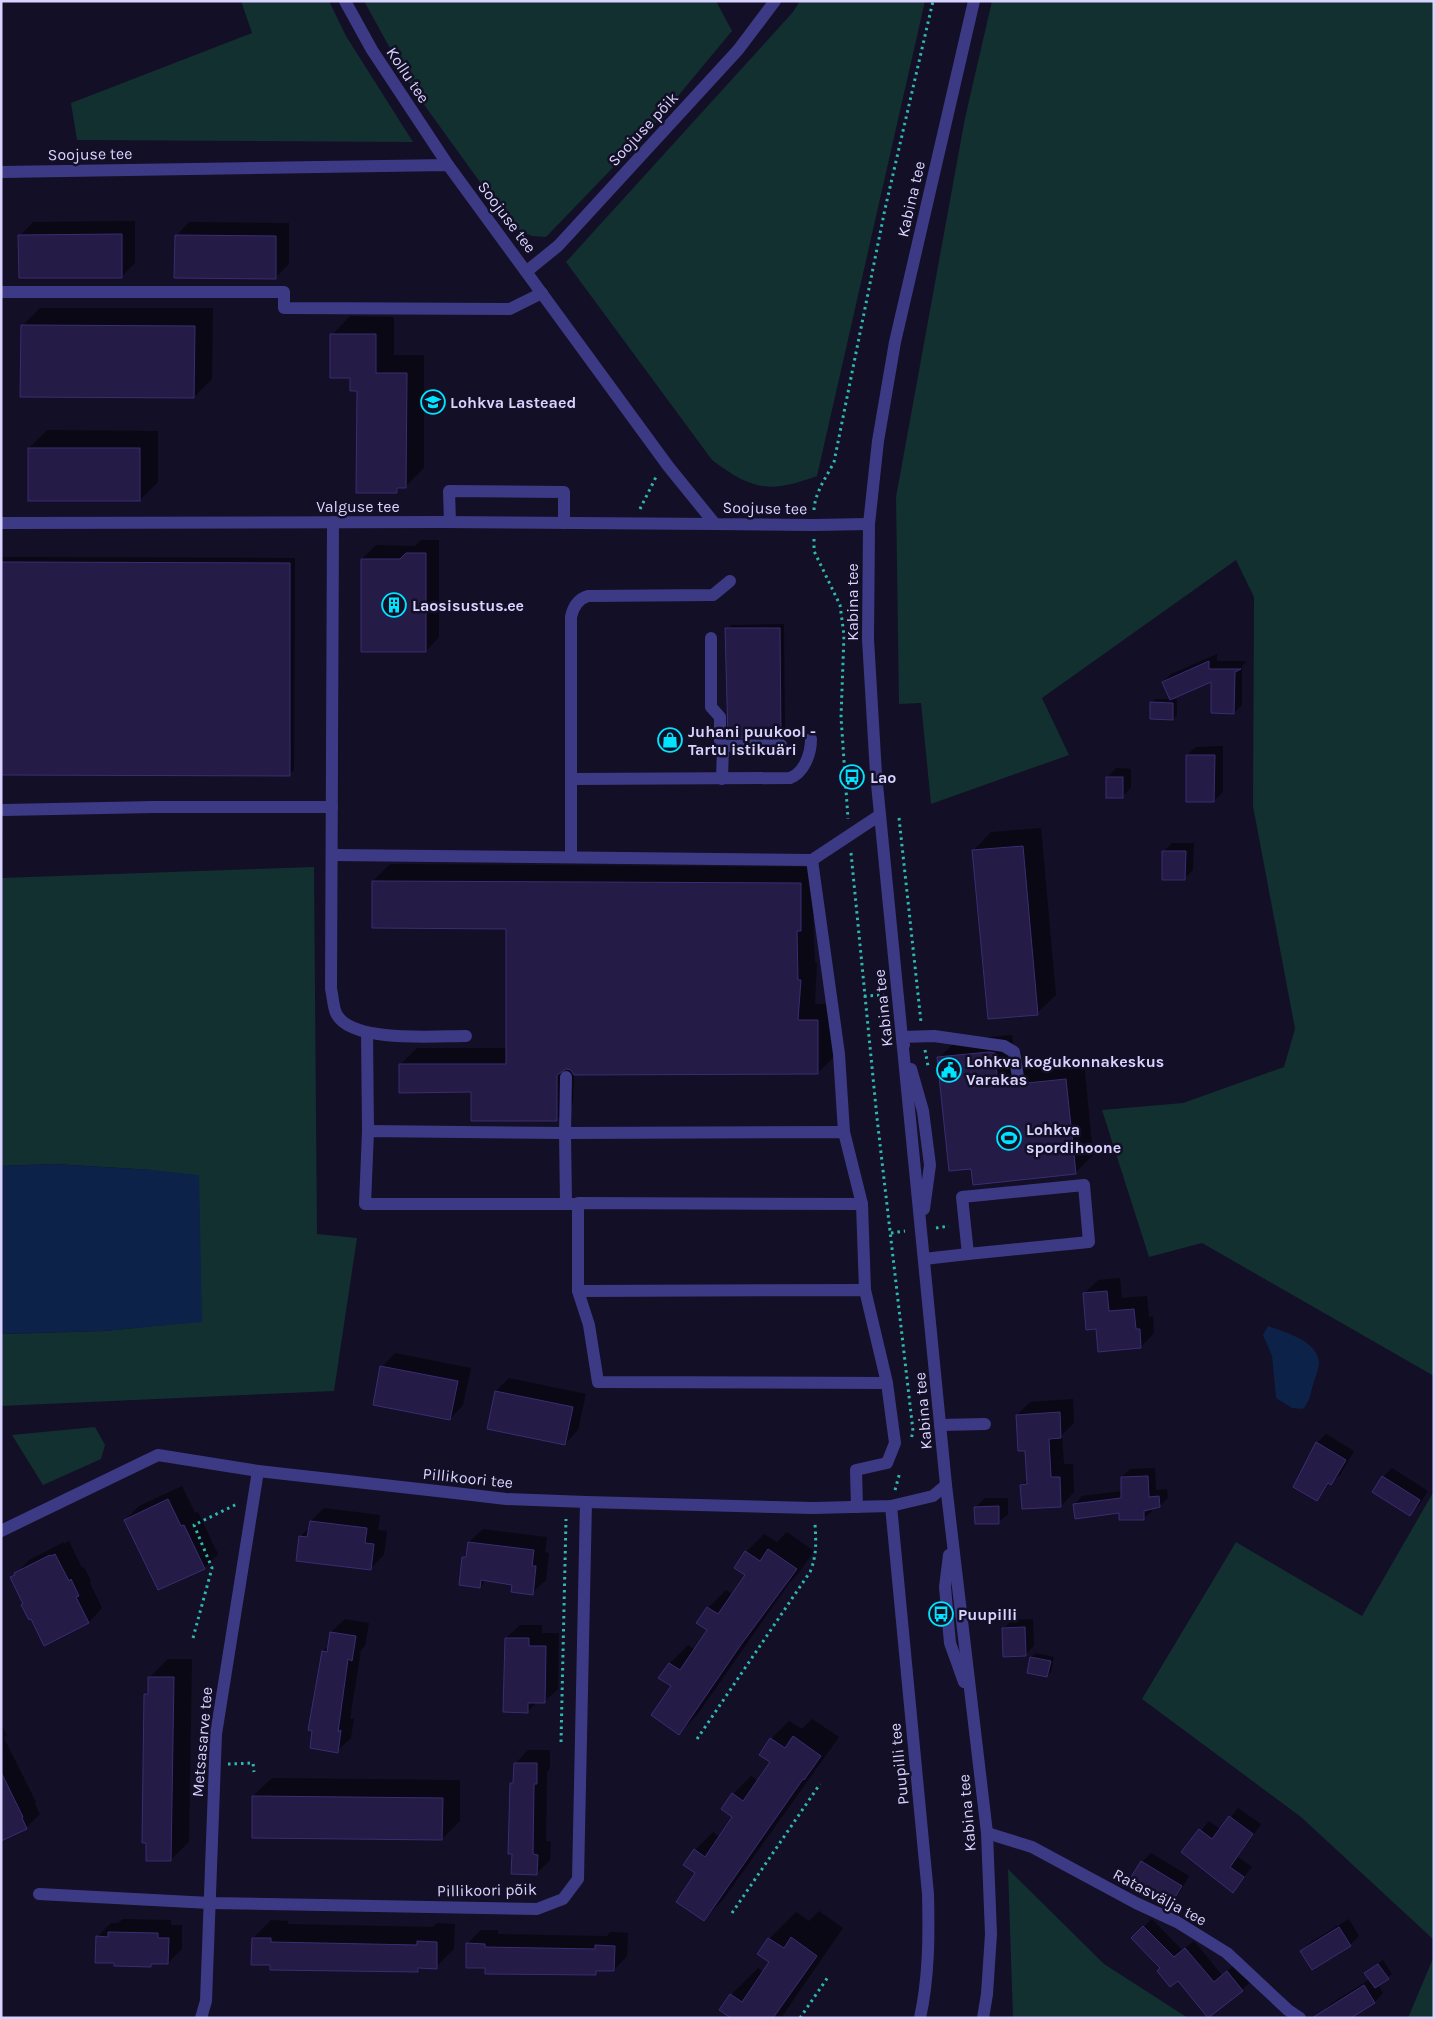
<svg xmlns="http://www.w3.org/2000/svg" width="1435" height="2019" font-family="Karla,sans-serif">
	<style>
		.green { fill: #12302f }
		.water { fill: #0c2248 }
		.shadow { fill: #0007 }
		.building { fill: #241b47; stroke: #3b2d73 }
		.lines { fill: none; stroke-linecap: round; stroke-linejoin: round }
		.path { stroke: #2fb8b0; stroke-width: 3; stroke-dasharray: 2.5 4; stroke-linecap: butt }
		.minor { stroke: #3d3a85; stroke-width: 12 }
		.labels { text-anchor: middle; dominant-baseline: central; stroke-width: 5; stroke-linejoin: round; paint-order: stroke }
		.street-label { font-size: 16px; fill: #d9d4ff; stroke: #130f26 }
		.poi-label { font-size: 16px; font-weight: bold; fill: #d9d4ff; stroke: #130f26; text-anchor: start }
	</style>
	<rect width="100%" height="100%" fill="#130f26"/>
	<g class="green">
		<polygon points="241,1 329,1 346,36 413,142 77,140 71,103 252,33"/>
		<polygon points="364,1 716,1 732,31 653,126 546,237 532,236 513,228 412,88"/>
		<path d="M800,1H925L817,476C770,493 753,491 712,460L566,262L793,12Z"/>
		<polygon points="992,1 1434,1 1434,1376 1202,1243 1149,1257 1102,1110 1183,1103 1284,1067 1295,1029 1253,806 1254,597 1236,560 1042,698 1069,755 931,804 921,703 899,704 896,497 965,118"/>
		<polygon points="314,867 317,1234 357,1238 334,1391 1,1406 1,1334 104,1331 202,1321 152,1170 54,1164 1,1166 1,878"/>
		<polygon points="95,1427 105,1445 101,1459 43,1485 12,1435"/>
		<polygon points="1434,1491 1434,1940 1301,1817 1142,1699 1236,1542 1362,1616"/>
		<polygon points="1008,1869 1104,1964 1188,2018 1013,2018"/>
		<polygon points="1434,1956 1434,2018 1408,2018"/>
	</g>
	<g class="water">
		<polygon points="54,1164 152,1170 199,1175 202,1322 104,1331 1,1334 1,1166"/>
		<path d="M1268,1326C1284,1332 1317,1340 1319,1362C1319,1369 1315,1378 1313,1385C1310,1394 1310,1402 1303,1409L1292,1408L1276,1398L1272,1356L1263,1335Z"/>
	</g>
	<g class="shadow">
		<polygon points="135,221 135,263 122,276 20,236 33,222"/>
		<polygon points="189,222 289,223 289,264 275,278 176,236"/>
		<polygon points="40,308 213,308 212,379 194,397 22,326"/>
		<polygon points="350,316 394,317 394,355 424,355 424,468 406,486 402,486 396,492 358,389 332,335"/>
		<polygon points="47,430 158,431 158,482 140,500 29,448"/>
		<polygon points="421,540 439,540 439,637 426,651 362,559 376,545 415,546"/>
		<polygon points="1,557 295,558 294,770 289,775 1,774"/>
		<polygon points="784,624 785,732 781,736 727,629 731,625"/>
		<polygon points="1217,654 1217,661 1247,661 1242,666 1242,705 1234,713 1213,680 1163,682 1171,674"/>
		<polygon points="1155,699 1177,699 1177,715 1173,719 1151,703"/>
		<polygon points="1223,746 1223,792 1214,801 1187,755 1196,747"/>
		<polygon points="1116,768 1131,769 1131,788 1122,797 1108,777"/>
		<polygon points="1,825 3,839 1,841"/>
		<polygon points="1041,828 1056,995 1037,1013 973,851 991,832"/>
		<polygon points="1172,843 1194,843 1193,870 1184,879 1164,851"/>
		<polygon points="390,864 817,867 817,913 813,917 815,963 817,963 815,1004 834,1004 835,1056 818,1073 574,1074 573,1103 557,1120 400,1065 417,1048 507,1048 508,927 373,881"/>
		<polygon points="1012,1035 1016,1069 1084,1062 1093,1155 1075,1173 973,1167 939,1058 957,1040"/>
		<polygon points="1120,1278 1122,1298 1147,1296 1149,1317 1153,1316 1154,1333 1141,1347 1097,1328 1084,1294 1098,1280"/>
		<polygon points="395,1353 471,1368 463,1405 450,1419 382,1367"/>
		<polygon points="509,1378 586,1394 578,1430 565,1444 496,1391"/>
		<polygon points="1073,1399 1074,1423 1062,1435 1064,1464 1073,1464 1074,1492 1061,1506 1022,1485 1028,1479 1026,1450 1017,1415 1030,1402"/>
		<polygon points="1326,1434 1354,1451 1340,1475 1330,1483 1317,1500 1306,1466 1304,1465 1317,1443"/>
		<polygon points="1155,1468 1156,1490 1167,1489 1168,1498 1160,1506 1151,1508 1152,1511 1144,1518 1120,1511 1075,1504 1082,1496 1122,1491 1122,1477 1130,1469"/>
		<polygon points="1392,1468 1428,1491 1419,1505 1410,1514 1383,1477"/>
		<polygon points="182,1486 195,1513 198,1512 218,1554 204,1568 125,1520 139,1506"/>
		<polygon points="985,1498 1008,1498 1008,1514 999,1522 976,1507"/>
		<polygon points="324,1508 380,1515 378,1530 387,1531 384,1555 371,1568 300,1537 310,1527 311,1521"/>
		<polygon points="483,1529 547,1537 545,1552 549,1553 546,1580 532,1593 514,1584 486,1580 480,1587 463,1557 468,1553 469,1542"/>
		<polygon points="787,1532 814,1551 798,1574 790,1582 697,1715 679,1733 672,1686 660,1678 670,1663 688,1645 695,1650 709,1630 708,1608 726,1590 733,1595 747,1575 746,1552 764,1534 777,1542"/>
		<polygon points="69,1541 82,1568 84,1567 91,1581 90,1583 102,1608 89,1622 44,1644 12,1578 29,1560 64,1542 64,1544"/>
		<polygon points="345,1619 369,1623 365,1646 361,1650 350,1719 354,1718 351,1738 337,1751 323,1652 329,1645 331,1632"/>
		<polygon points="1033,1619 1034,1646 1025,1655 1003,1629 1012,1620"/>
		<polygon points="520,1625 542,1625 542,1633 559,1633 558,1689 544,1702 537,1702 527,1712 506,1638"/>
		<polygon points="1036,1653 1054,1657 1051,1672 1047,1676 1031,1657"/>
		<polygon points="168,1659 192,1659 189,1842 170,1860 145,1695 149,1690 150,1677"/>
		<polygon points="812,1719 839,1737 722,1901 703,1920 695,1850 713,1832 720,1837 734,1817 733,1794 751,1776 758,1781 771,1762 771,1739 789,1721 802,1729"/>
		<polygon points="1,1724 7,1735 4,1738 36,1802 35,1804 40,1814 26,1828 1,1833"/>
		<polygon points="528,1750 550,1750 550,1769 547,1772 546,1841 551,1842 550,1860 536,1874 511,1783 515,1779 515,1764"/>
		<polygon points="272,1778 460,1780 460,1821 442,1839 253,1796"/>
		<polygon points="1238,1808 1261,1824 1238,1857 1252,1867 1232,1891 1183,1852 1209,1821 1221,1830"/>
		<polygon points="1151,1853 1189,1876 1180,1892 1172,1900 1142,1862"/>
		<polygon points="819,1911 843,1928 781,2018 734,2018 721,2009 731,1995 758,1968 764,1972 771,1962 759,1954 769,1939 796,1912 809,1921"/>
		<polygon points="123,1919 171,1920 171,1925 182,1925 182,1949 168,1963 154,1962 150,1966 115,1962 97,1937 111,1923 118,1923"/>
		<polygon points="1152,1919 1182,1950 1194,1941 1222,1975 1236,1964 1250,1982 1242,1990 1178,1979 1132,1938"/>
		<polygon points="1349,1919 1359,1936 1350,1945 1302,1951 1311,1942"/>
		<polygon points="271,1920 288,1921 288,1924 433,1927 437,1923 455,1924 454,1949 436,1967 422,1967 418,1971 271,1964 253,1938"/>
		<polygon points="481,1930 498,1930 498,1934 607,1936 610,1932 628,1933 627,1956 614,1970 599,1970 595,1974 486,1967 467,1944"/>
		<polygon points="1383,1960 1392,1974 1378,1984 1383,1993 1375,2002 1349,2018 1323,2012 1332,2003 1370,1979 1366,1973"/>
	</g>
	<g class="building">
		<polygon points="122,234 122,278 19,278 18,235"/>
		<polygon points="175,235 276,236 276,279 174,278"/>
		<polygon points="21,325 195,326 194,398 20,397"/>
		<polygon points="330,334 376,334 376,373 407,373 406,488 397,488 397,493 356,493 357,391 350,391 350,378 330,378"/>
		<rect x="28" y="448" width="112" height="53"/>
		<polygon points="406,553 426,553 426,652 361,652 361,559 400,559"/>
		<polygon points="1,562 290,563 290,776 1,775"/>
		<polygon points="725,628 780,628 781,737 728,738"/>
		<polygon points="1209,661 1209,669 1241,669 1235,672 1234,714 1211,713 1211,682 1170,700 1162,682"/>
		<polygon points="1150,702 1173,703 1173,720 1150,719"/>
		<polygon points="1186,755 1215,755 1214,802 1186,802"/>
		<rect x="1106" y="777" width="17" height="21"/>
		<polygon points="1023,846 1038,1015 988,1019 972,850"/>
		<polygon points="1162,851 1186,851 1185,880 1162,880"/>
		<polygon points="372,881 801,883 801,931 797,931 798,980 801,980 798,1020 818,1020 818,1074 574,1075 571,1070 566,1069 557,1075 557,1121 471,1121 471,1092 399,1093 399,1064 506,1064 506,929 372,928"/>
		<polygon points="989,1052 995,1053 998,1086 1066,1079 1076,1174 973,1185 971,1169 949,1171 937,1057"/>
		<polygon points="1107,1291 1109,1311 1134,1309 1136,1329 1140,1329 1141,1348 1098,1352 1096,1329 1086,1330 1083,1293"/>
		<polygon points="380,1366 458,1381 450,1420 373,1405"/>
		<polygon points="495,1391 573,1407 565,1445 487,1429"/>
		<polygon points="1060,1412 1061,1438 1049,1439 1051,1477 1060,1477 1061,1507 1022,1509 1020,1485 1027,1484 1025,1451 1018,1451 1016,1415"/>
		<polygon points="1316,1442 1346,1460 1331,1485 1328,1483 1317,1501 1293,1487"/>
		<polygon points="1148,1476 1149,1497 1159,1496 1160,1507 1144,1511 1144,1520 1119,1520 1119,1513 1075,1519 1073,1504 1121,1498 1121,1477"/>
		<polygon points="1382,1476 1420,1500 1410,1516 1372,1492"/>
		<polygon points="168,1499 181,1526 184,1525 205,1569 158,1590 124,1520"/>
		<polygon points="999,1506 999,1524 975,1524 974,1507"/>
		<polygon points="310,1521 367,1528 365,1543 374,1544 371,1570 296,1561 299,1536 307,1537"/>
		<polygon points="468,1542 534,1550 532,1566 536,1566 533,1595 511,1592 512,1585 481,1580 480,1588 459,1585 462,1557 466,1557"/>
		<polygon points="768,1549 797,1569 740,1646 679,1735 651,1715 671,1686 658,1678 669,1663 680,1670 707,1630 696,1623 707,1607 718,1614 745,1575 734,1568 745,1551 760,1561"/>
		<polygon points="55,1554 69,1581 71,1579 79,1596 76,1597 89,1623 44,1646 31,1619 29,1620 21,1605 23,1604 10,1577 15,1575 14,1573 50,1555 51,1556"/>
		<polygon points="1025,1627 1026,1656 1003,1657 1002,1628"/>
		<polygon points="330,1632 356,1636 352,1661 348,1659 338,1732 341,1730 338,1753 310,1748 312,1731 308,1730 322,1651 327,1652"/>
		<polygon points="505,1638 529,1638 529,1646 546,1646 545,1703 528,1703 528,1713 503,1712"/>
		<polygon points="1030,1657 1051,1661 1047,1677 1027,1673"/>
		<polygon points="148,1677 174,1677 171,1861 146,1861 146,1843 142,1843 144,1694 148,1694"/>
		<polygon points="793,1736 821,1756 804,1780 803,1779 704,1921 676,1902 695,1873 683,1865 694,1849 705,1857 732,1817 721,1809 732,1793 743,1801 770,1762 759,1755 770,1738 785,1748"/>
		<polygon points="514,1763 537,1763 537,1784 534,1784 533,1854 538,1855 537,1875 511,1874 512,1854 508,1854 510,1783 513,1783"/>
		<polygon points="1,1772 23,1817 22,1818 27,1829 1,1841"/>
		<polygon points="252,1796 443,1798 442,1840 252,1838"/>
		<polygon points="1229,1816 1253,1834 1230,1867 1244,1877 1233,1893 1181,1852 1199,1829 1212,1839"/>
		<polygon points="1141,1861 1182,1886 1172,1902 1131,1877"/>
		<polygon points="1143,1926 1174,1957 1185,1948 1214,1982 1227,1971 1243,1991 1208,2018 1178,1981 1170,1987 1157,1971 1160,1968 1131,1938"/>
		<polygon points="1339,1927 1351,1946 1312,1970 1300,1951"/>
		<polygon points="108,1932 158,1933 158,1938 169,1938 168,1964 151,1964 151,1967 114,1966 114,1963 95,1963 96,1936 108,1937"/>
		<polygon points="791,1937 817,1956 773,2018 731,2018 719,2010 730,1994 742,2002 769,1962 757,1954 768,1938 784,1948"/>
		<polygon points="252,1938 271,1938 271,1942 417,1945 417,1941 437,1942 437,1969 418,1968 418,1972 270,1970 270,1965 251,1965"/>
		<polygon points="466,1943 485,1944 485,1947 595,1949 595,1945 615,1946 614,1971 596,1971 596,1975 485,1974 485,1968 466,1968"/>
		<polygon points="1378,1964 1389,1979 1375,1988 1364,1973"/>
		<polygon points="1364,1985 1375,2003 1351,2018 1312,2018"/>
	</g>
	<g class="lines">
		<g class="path">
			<polyline points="640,509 656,477"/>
			<path d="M814,510C815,492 826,478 834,462L885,209L933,1"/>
			<polyline points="814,539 814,551 840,605 844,635 841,717 848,819"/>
			<polyline points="899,818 921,1022"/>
			<polyline points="851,853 877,1118 913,1431 911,1440"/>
			<polyline points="864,996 884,995"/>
			<polyline points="925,1050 928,1066"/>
			<polyline points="936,1228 949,1226"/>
			<polyline points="891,1233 905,1231"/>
			<polyline points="895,1490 900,1472"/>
			<polyline points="193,1638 212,1568 194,1525 237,1504"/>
			<path d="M697,1739L810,1572C817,1555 816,1542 815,1524"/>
			<polyline points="561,1742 566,1519"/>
			<polyline points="228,1764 253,1763 254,1772"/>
			<polyline points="732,1913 820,1784"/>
			<polyline points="800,2018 828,1977"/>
		</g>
		<g class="minor">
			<polyline points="345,1 372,50 448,165"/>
			<polyline points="974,1 895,342 878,441 869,524 868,639 876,774 946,1485 987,1833 991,1934 987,1994 983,2018"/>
			<polyline points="1,172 448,165 668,466 715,524 813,525 869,524"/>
			<polyline points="527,271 558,246 738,50 775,1"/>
			<polyline points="1,292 284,292 284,308 510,309 542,293"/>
			<path d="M333,522L331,989C333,996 333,1009 337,1015C353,1043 436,1036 466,1036"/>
			<polyline points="450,522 449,491 564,492 564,523"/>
			<polyline points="1,523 444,522 715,524"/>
			<polyline points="711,638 711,707 720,717 720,742 723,746"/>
			<path d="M571,779L790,778C804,773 811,754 811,739"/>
			<polyline points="722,779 723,746 781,745"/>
			<polyline points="4,810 154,807 332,807"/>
			<polyline points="332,855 812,860 839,1054 844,1132"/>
			<path d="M571,857V617C573,607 578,599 588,596L713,595L730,581"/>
			<polyline points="812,860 880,815"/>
			<polyline points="367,1033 368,1131"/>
			<polyline points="904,1045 902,1037 934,1036 1004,1046 1014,1052 1018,1077"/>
			<polyline points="911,1069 923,1111 930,1165 924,1209"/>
			<polyline points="566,1077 565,1133 368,1131 365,1204 566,1204"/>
			<polyline points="575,1204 566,1204 565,1133 844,1132 862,1204"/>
			<polyline points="924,1259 968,1254 962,1197 1084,1185 1089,1242 968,1254"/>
			<polyline points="578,1291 578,1203 862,1204 865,1290"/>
			<polyline points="940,1425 985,1424"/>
			<path d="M891,1506L928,1894C929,1936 929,1977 920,2018"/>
			<polyline points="857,1507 856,1470 887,1463 895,1443 887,1383 865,1290 578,1291 589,1325 598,1382 887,1383"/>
			<polyline points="1,1531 158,1455 258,1471 455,1493 506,1499 586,1502 813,1508 891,1506 933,1496 946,1485"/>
			<polyline points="949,1555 945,1587 950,1643 964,1682"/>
			<polyline points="987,1833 1032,1847 1136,1903 1177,1922 1227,1953 1288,2010 1300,2018"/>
			<polyline points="39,1894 210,1903 537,1909 563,1899 578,1879 586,1502"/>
			<polyline points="201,2018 206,2001 216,1734 258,1471"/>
		</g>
	</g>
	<defs>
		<g id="school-ring" transform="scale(1.25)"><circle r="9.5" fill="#130f26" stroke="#00e5ff" stroke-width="1.5"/><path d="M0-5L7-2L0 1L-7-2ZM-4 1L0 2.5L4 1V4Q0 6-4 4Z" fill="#00e5ff"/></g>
		<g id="building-ring" transform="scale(1.25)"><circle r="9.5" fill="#130f26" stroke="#00e5ff" stroke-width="1.5"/><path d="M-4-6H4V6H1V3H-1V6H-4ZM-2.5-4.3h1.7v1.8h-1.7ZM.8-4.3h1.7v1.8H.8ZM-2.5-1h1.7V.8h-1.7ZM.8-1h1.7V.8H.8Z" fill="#00e5ff"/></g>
		<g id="shop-ring" transform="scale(1.25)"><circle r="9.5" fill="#130f26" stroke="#00e5ff" stroke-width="1.5"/><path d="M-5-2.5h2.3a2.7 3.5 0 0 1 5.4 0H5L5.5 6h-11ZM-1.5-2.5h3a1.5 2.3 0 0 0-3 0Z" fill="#00e5ff"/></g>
		<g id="bus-ring" transform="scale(1.25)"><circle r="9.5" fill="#130f26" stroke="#00e5ff" stroke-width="1.5"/><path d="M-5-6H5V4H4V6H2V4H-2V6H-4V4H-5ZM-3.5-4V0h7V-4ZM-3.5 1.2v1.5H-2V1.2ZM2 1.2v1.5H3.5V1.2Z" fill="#00e5ff"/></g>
		<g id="civic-ring" transform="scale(1.25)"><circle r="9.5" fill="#130f26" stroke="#00e5ff" stroke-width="1.5"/><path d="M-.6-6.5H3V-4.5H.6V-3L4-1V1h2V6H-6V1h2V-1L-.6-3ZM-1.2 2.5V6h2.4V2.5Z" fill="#00e5ff"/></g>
		<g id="stadium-ring" transform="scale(1.25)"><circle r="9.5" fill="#130f26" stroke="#00e5ff" stroke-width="1.5"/><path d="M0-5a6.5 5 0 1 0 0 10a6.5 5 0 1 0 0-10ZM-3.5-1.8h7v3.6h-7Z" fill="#00e5ff"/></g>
	</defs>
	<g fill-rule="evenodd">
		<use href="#school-ring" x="433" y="402"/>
		<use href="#building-ring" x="394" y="605"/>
		<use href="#shop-ring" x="670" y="740"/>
		<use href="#bus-ring" x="852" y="777"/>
		<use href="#civic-ring" x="949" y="1070"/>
		<use href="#stadium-ring" x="1009" y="1138"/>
		<use href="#bus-ring" x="941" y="1614"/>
	</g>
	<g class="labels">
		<g class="street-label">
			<text transform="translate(408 75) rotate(56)">Kollu tee</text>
			<text transform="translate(643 129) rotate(-47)">Soojuse põik</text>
			<text transform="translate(90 154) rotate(-1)">Soojuse tee</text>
			<text transform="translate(911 199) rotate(-77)">Kabina tee</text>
			<text transform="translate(507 217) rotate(53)">Soojuse tee</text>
			<text x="358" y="506">Valguse tee</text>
			<text transform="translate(765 508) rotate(1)">Soojuse tee</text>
			<text transform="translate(852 602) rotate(-90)">Kabina tee</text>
			<text transform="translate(883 1008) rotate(-96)">Kabina tee</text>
			<text transform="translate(923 1411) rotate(-95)">Kabina tee</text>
			<text transform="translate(468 1478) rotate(6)">Pillikoori tee</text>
			<text transform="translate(202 1742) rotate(-85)">Metsasarve tee</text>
			<text transform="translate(899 1764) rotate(-96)">Puupilli tee</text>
			<text transform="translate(967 1813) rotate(-95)">Kabina tee</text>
			<text transform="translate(487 1890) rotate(-1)">Pillikoori põik</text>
			<text transform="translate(1160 1897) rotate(28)">Ratasvälja tee</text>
		</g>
		<g class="poi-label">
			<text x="450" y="402">Lohkva Lasteaed</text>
			<text x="412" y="605">Laosisustus.ee</text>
			<text x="688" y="731">Juhani puukool -<tspan x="688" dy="18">Tartu istikuäri</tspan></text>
			<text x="870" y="777">Lao</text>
			<text x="966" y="1061">Lohkva kogukonnakeskus<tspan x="966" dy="18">Varakas</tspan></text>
			<text x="1026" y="1129">Lohkva<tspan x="1026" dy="18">spordihoone</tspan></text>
			<text x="958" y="1614">Puupilli</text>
		</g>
	</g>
	<rect width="1435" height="2019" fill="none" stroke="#d9d4ff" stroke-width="5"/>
</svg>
